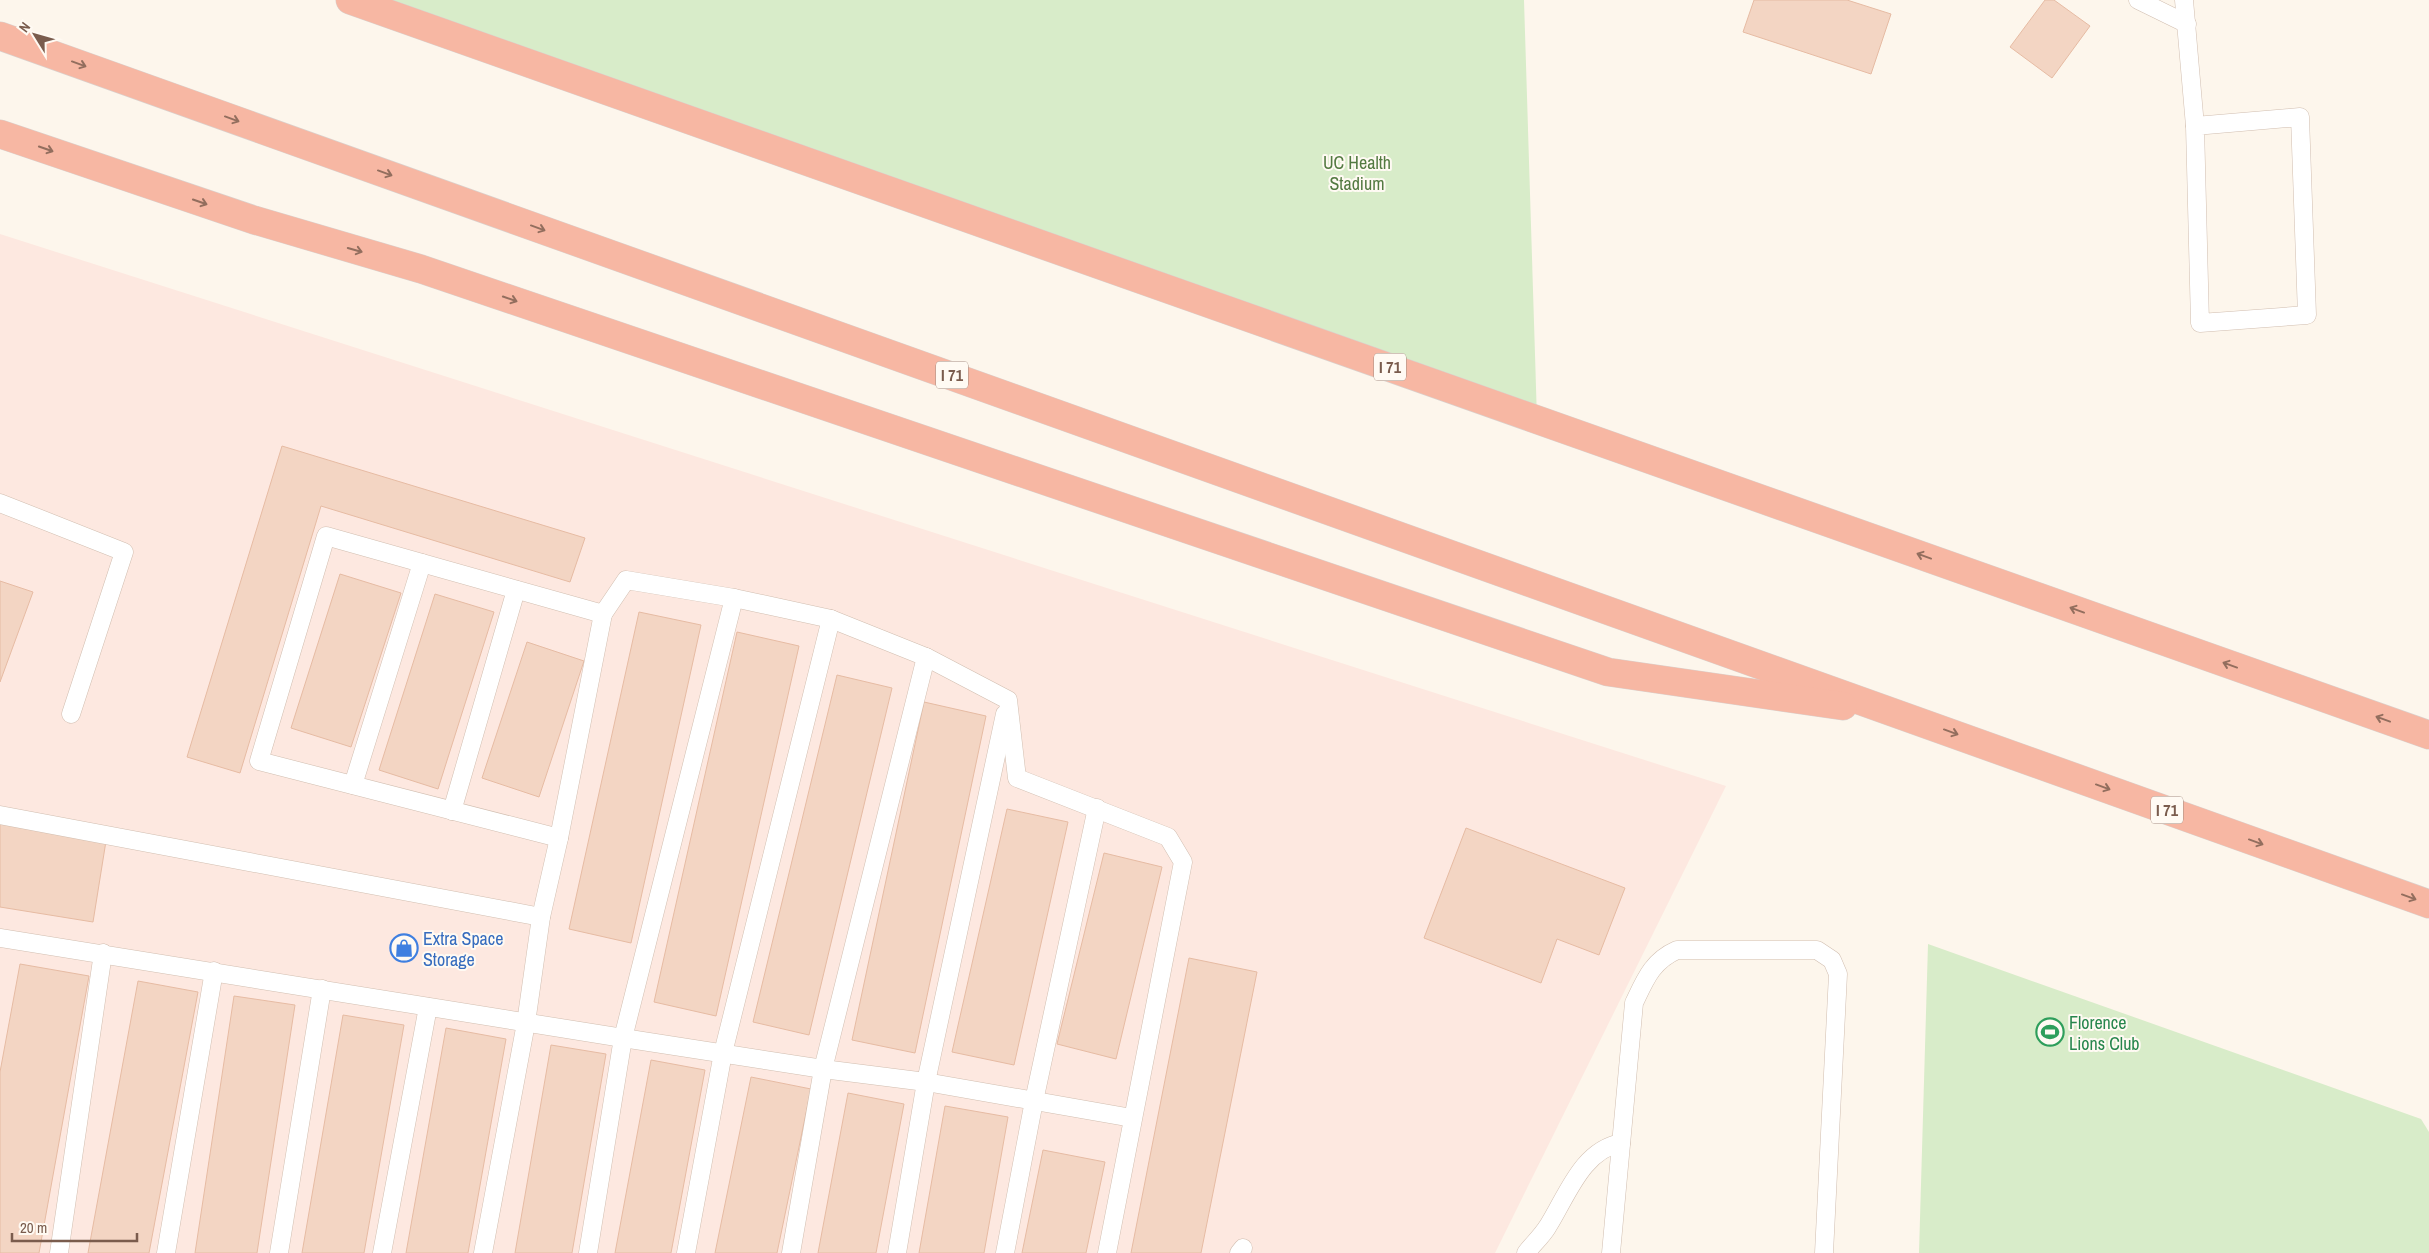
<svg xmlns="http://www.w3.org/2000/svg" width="2429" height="1253" font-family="'Archivo Narrow',sans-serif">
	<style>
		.commercial { fill: #fde8e0 }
		.green { fill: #d8ecc9 }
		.building { fill: #f3d5c3; stroke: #e6bba3 }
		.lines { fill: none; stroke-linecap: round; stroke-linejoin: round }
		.service-casing { stroke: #d1beb0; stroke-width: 19 }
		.motorway-casing { stroke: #dad1cd; stroke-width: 29 }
		.service { stroke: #fff; stroke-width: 18 }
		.motorway { stroke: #f7b7a3; stroke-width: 28 }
		.oneway { stroke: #936e5e }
		.labels { text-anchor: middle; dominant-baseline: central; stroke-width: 4; stroke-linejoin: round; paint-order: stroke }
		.shield { fill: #fffaf3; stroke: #a28b7f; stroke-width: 1 }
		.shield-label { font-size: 16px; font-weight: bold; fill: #7a5c4d }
		.park-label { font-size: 18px; fill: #537a41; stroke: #fffaf3 }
		.shop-label { font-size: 18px; fill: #366cbe; stroke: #fffaf3; text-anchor: start }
		.leisure-label { font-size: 18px; fill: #27864d; stroke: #fffaf3; text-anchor: start }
	</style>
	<rect width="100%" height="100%" fill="#fdf6ec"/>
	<polygon class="commercial" points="0,234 1726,786 1495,1253 0,1253"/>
	<g class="green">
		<polygon points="350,0 1524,0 1537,419"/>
		<polygon points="1928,944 2421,1119 2429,1132 2429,1253 1919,1253"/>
	</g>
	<g class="building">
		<polygon points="1754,0 1847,0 1891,14 1871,74 1743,32"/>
		<polygon points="2045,0 2054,0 2090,26 2052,78 2010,47"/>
		<polygon points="282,446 585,538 570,582 321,506 240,773 187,757"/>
		<polygon points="340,574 401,593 351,747 291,728"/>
		<polygon points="0,581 33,592 0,682"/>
		<polygon points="435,594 494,612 438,789 379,770"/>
		<polygon points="639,612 701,625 631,943 569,929"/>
		<polygon points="737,632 799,646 716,1016 654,1002"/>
		<polygon points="527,642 584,661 539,797 482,778"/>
		<polygon points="837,675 892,688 809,1035 753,1022"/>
		<polygon points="924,702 986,716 915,1053 852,1040"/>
		<polygon points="1007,809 1068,822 1014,1065 952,1052"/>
		<polygon points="0,823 106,841 93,922 0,907"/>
		<polygon points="1466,828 1625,888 1599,955 1557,939 1541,983 1424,938"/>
		<polygon points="1104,853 1162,867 1116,1059 1057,1044"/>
		<polygon points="1189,958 1257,972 1201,1253 1131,1253"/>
		<polygon points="20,964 89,976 39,1253 0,1253 0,1072"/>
		<polygon points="138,981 198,992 149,1253 88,1253"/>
		<polygon points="234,996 295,1005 257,1253 195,1253"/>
		<polygon points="343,1015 404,1025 364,1253 302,1253"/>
		<polygon points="446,1028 506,1039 468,1253 406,1253"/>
		<polygon points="551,1045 606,1054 572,1253 515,1253"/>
		<polygon points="651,1060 705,1070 671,1253 615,1253"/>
		<polygon points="751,1077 811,1089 777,1253 715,1253"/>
		<polygon points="848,1093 904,1104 876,1253 818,1253"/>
		<polygon points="945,1106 1008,1117 984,1253 919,1253"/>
		<polygon points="1043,1150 1105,1162 1086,1253 1022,1253"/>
	</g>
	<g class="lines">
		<g class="service-casing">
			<g id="service">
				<polyline points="2138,0 2187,24"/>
				<polyline points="2184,0 2195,126"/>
				<polygon points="2300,117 2307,315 2200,323 2195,126"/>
				<polyline points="0,503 124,552 71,714"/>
				<polyline points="353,785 422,563"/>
				<polyline points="452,811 516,590"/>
				<polyline points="0,815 541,917 526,1023 483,1253"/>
				<polyline points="559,838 259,761 326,536 603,614 626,580 734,598 831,619 926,657 1008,700 1017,778 1168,837 1183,862 1107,1253"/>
				<polyline points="541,917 559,838 603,614"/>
				<polyline points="0,938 623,1038 823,1069 926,1082 1132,1118"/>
				<polyline points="59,1253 103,953"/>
				<polyline points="166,1253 214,971"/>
				<polyline points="279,1253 322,989"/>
				<polyline points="382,1253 428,1007"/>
				<polyline points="588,1253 623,1038 734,598"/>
				<polyline points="686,1253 723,1053 831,619"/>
				<polyline points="791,1253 823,1069 926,657"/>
				<polyline points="897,1253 926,1082 1005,714"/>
				<polyline points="1005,1253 1034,1101 1097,808"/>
				<polyline points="1239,1253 1243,1248"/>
				<path d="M1526,1253C1533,1244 1542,1236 1548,1226C1567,1196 1582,1150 1621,1143"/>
				<path d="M1611,1253L1634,1003C1645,980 1652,961 1677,950H1817L1832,960L1838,974L1824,1253"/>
			</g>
		</g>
		<g class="motorway-casing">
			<g id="motorway">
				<polyline points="350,0 2429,735"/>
				<polyline points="0,36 2429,904"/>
				<polyline points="0,134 254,220 421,269 1608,672 1843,706"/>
			</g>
		</g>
		<use href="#service" class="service"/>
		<use href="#motorway" class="motorway"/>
	</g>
	<defs><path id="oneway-shaft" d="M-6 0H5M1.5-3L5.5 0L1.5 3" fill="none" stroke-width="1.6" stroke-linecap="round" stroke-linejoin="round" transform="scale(1.25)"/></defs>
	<g class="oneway">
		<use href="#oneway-shaft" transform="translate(79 64) rotate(20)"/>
		<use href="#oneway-shaft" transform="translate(232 119) rotate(20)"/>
		<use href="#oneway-shaft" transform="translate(46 149) rotate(19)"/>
		<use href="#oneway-shaft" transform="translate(385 173) rotate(20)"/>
		<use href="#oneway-shaft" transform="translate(200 202) rotate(19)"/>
		<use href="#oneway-shaft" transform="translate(538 228) rotate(20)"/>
		<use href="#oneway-shaft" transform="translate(355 250) rotate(16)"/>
		<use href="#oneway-shaft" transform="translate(510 299) rotate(19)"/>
		<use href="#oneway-shaft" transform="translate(1924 556) rotate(-160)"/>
		<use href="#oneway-shaft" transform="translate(2077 610) rotate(-160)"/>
		<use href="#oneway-shaft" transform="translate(2230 665) rotate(-160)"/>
		<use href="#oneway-shaft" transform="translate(2383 719) rotate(-160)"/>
		<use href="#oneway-shaft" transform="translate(1951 732) rotate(20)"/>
		<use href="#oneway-shaft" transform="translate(2103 787) rotate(20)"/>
		<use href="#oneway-shaft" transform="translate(2256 842) rotate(20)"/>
		<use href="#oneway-shaft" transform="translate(2409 897) rotate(20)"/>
	</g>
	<defs>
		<g id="shop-ring" transform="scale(1.4375)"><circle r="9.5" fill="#fffaf3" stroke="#3f7fe0" stroke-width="1.5"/><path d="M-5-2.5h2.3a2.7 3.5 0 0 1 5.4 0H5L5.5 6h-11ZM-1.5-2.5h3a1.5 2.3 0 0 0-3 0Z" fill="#3f7fe0"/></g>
		<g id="stadium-ring" transform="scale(1.4375)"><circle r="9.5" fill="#fffaf3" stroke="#2e9e5b" stroke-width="1.5"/><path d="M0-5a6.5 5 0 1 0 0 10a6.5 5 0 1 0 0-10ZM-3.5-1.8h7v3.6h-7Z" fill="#2e9e5b"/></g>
	</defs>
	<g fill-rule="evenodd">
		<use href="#shop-ring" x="404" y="948"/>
		<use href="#stadium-ring" x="2050" y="1032"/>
	</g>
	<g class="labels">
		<g class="shield">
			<rect x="1374" y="353.5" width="32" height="27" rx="4"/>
			<rect x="936" y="361.5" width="32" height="27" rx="4"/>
			<rect x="2151" y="796.5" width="32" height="27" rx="4"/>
		</g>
		<g class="shield-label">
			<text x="1390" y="367">I 71</text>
			<text x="952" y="375">I 71</text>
			<text x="2167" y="810">I 71</text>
		</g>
		<g class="park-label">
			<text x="1357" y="162">UC Health<tspan x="1357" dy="21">Stadium</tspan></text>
		</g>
		<g class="shop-label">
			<text x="423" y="938">Extra Space<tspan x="423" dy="21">Storage</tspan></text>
		</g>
		<g class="leisure-label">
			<text x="2069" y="1022">Florence<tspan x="2069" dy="21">Lions Club</tspan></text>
		</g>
	</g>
	<g transform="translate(35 35) rotate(307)" stroke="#fffaf3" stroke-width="4" paint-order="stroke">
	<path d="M0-4L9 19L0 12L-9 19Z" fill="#7a5c4d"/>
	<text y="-8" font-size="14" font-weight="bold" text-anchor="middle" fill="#7a5c4d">N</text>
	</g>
	<path d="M12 1233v8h125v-8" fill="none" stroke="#7a5c4d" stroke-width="2.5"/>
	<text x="20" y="1233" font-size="15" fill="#7a5c4d" stroke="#fffaf3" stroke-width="4" paint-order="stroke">20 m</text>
</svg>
